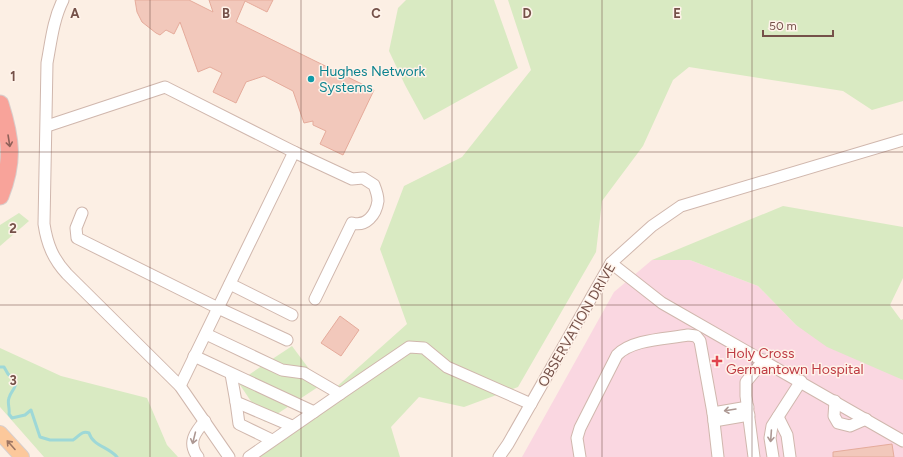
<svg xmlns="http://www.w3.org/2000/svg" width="903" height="457" font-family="Figtree,sans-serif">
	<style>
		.medical { fill: #fad7e1 }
		.green { fill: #d9eac2 }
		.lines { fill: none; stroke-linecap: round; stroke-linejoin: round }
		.stream { stroke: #9ed8d7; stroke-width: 3 }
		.building { fill: #f2c8bb; stroke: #e5ab9b }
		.minor-casing { stroke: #d0b7ad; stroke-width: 13 }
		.major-casing { stroke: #d8cecc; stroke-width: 16 }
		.highway-casing { stroke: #d8cecc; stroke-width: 19 }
		.minor { stroke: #fff; stroke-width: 11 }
		.major { stroke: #fcc89b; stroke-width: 14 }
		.highway { stroke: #f8a39a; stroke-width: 17 }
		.oneway { stroke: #8f6159 }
		.oneway2 { stroke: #ac9792 }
		.oneway3 { stroke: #9e7562 }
		.grid { fill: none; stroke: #755149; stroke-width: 1; stroke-opacity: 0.55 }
		.culture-dot { fill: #0f9aa8; stroke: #fff3ea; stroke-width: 1.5 }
		.health-dot { fill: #e0444e; stroke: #fff3ea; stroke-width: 1.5 }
		.labels { text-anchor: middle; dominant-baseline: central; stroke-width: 3; stroke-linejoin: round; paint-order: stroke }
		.culture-label { font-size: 14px; fill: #0d838f; stroke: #fff3ea; text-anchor: start }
		.street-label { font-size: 14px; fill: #755149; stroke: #fff3ea }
		.health-label { font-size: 14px; fill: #be3a42; stroke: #fff3ea; text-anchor: start }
		.grid-label { font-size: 13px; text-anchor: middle; font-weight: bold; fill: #755149; stroke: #fff3ea; stroke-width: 3; stroke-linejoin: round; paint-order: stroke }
	</style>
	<rect width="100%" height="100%" fill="#fcefe4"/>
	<polygon class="medical" points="652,260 690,260 758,286 796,325 903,380 903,457 522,457 614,292"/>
	<g class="green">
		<polygon points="406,0 494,0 518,68 424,120 405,85 389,51 398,8"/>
		<polygon points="508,0 903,0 903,101 872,110 843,91 689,67 673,80 643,146 602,201 596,252 518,387 464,407 419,397 391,427 400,457 258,457 407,324 380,249 404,186 462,157 531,70"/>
		<polygon points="783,206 903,227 903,278 890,305 901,320 903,319 903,380 827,347 796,325 758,286 690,260 652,260"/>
		<polygon points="19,213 29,221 0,246 0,225"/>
		<polygon points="292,346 321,385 265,422 238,382"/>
		<polygon points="0,348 61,376 147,398 167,445 178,457 44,457 0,407"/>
	</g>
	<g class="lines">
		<path class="stream" d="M0,367H4L8,374L15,380C17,389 11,390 9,398C7,403 10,408 9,414L12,418L25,415L31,410L40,437L50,440H73C79,436 82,430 89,433C93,446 109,447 117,457"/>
	</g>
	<g class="building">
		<polygon points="135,0 189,0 213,12 209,0 273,0 267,12 245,1 236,22 374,90 343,155 320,144 326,131 313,125 313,121 304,123 293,91 264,76 246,82 236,103 213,92 222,73 210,67 198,72 180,22 174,34 166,30 160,35 156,33 142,22 137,12"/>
		<polygon points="340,316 359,330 341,356 321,343"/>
		<polygon points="892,444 894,457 833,457 833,452"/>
	</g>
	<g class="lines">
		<g class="minor-casing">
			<g id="minor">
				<path d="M63,0C53,20 51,42 47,63L44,224C47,244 53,259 67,274L180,386L229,457"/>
				<path d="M47,126L165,87L294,152L352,179L363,178L374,185C376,190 378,196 378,201C376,215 366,227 352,223L315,299"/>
				<polyline points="82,213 76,228 77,238 218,308 287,340"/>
				<polyline points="611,263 662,303 903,441"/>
				<polyline points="230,284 292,315"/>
				<polyline points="206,334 282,370 304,373 340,394 249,457"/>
				<polyline points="194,356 314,412"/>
				<polyline points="231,374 236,402 292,426"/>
				<polyline points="180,386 294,152"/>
				<polyline points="340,394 409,347 424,348 447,367 531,404"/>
				<polyline points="835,401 834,416 838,423 850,426 866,419"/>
				<polyline points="236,402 239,424 272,440"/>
				<polyline points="713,413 748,407"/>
				<polyline points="778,417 787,435 790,457"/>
				<polyline points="714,421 749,415"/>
				<path d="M198,457C187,443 195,432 205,421"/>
				<polyline points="499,457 508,444 611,263 652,226 681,206 903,140"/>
				<path d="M580,457L577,438L580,428L617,355C632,339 667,339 688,335L696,336L700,341L713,413L718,457"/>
				<polyline points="754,457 746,396 746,382 764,360"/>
				<polyline points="773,457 770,438 772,426 801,381"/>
			</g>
		</g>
		<g class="major-casing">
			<polyline id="major" points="0,433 22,457"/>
		</g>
		<g class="highway-casing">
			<path id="highway" d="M0,104C11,139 14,161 0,196"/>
		</g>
		<use href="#minor" class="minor"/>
		<use href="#major" class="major"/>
		<use href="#highway" class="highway"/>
	</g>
	<defs><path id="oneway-shaft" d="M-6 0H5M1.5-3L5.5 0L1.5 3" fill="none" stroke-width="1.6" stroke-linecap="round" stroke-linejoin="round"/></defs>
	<use class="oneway" href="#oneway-shaft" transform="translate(9 141) rotate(81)"/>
	<g class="oneway2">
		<use href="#oneway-shaft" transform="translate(730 410) rotate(171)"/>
		<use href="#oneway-shaft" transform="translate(771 436) rotate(94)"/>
		<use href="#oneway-shaft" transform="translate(194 438) rotate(104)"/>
	</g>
	<use class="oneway3" href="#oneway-shaft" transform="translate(11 445) rotate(-132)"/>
	<path class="grid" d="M150,0V457M301,0V457M452,0V457M602,0V457M752,0V457M0,152H903M0,305H903"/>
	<circle class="culture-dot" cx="311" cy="79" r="4"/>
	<path class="health-dot" d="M715 355h4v4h4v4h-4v4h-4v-4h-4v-4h4z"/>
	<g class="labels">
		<g class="culture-label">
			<text x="319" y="71">Hughes Network<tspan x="319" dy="16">Systems</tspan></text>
		</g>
		<g class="street-label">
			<text transform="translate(577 325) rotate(-60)">OBSERVATION DRIVE</text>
		</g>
		<g class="health-label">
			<text x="726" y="353">Holy Cross<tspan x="726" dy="16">Germantown Hospital</tspan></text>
		</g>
	</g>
	<g class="grid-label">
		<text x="75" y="18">A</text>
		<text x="226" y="18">B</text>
		<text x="376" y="18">C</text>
		<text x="527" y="18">D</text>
		<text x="677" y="18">E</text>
		<text x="13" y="81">1</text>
		<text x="13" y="233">2</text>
		<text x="13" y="385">3</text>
	</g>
	<path d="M763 30v6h70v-6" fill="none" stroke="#755149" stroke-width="2"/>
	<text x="769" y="30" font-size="12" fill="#755149" stroke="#fff3ea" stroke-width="3" paint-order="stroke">50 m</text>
</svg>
